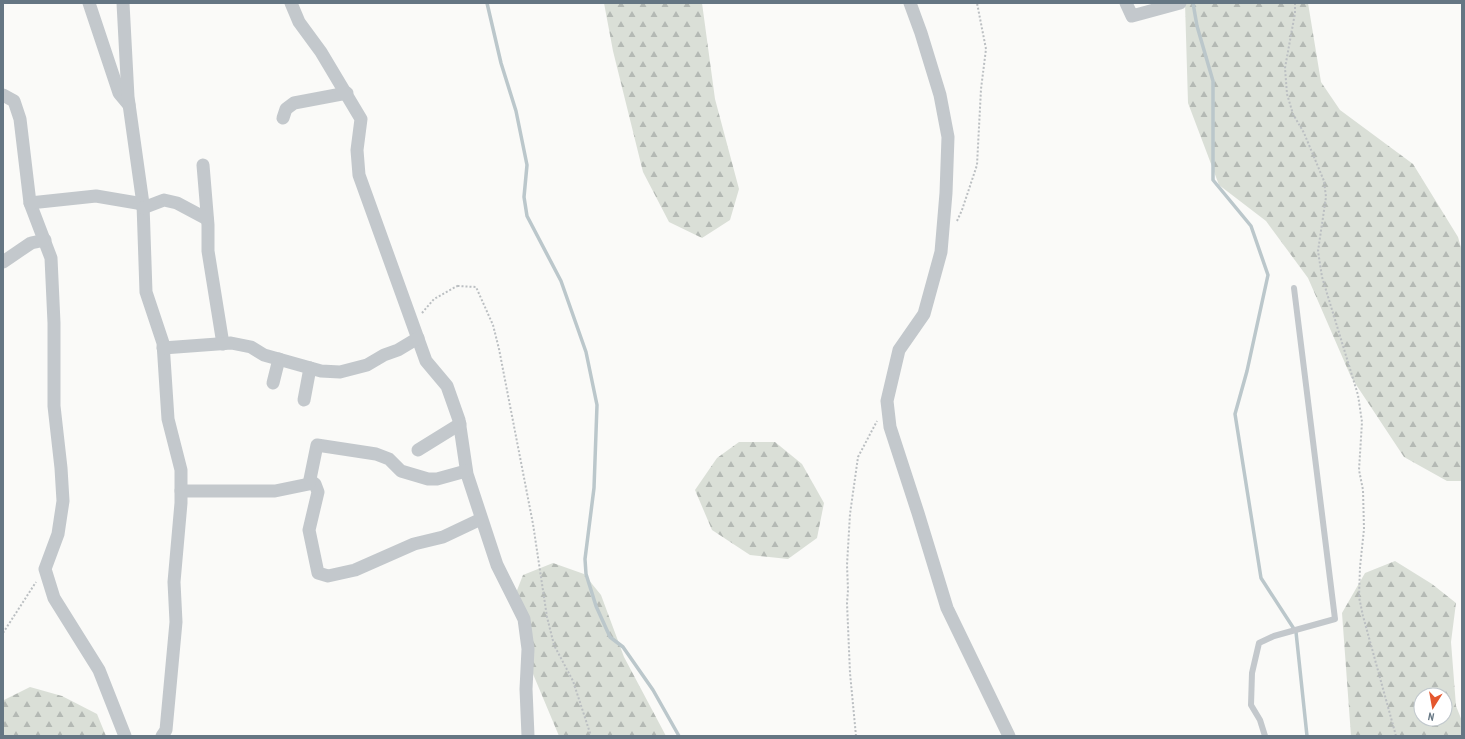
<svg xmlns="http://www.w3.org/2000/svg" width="1465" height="739" font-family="'PT Sans Narrow',sans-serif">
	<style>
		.forest { fill: url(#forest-firs); fill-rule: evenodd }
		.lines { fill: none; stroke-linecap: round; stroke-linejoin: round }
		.stream { stroke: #bbc7cb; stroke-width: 3.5 }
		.path { stroke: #bbbfc2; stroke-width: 2; stroke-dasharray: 2 2; stroke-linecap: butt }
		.lane { stroke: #c3c8cc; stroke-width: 6 }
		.street { stroke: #c3c8cc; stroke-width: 13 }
	</style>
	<defs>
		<pattern id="forest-firs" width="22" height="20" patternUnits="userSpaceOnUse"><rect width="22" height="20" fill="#dadfd7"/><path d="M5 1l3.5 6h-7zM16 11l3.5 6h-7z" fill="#b4b9b4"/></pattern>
	</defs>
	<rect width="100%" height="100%" fill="#fafaf8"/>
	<g class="forest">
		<polygon points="604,3 702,3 715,99 739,189 730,220 702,238 669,222 643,172 613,51"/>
		<polygon points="1185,3 1308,3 1321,82 1340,110 1413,164 1458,237 1462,251 1462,481 1447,481 1404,457 1351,377 1308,278 1266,221 1219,185 1188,103"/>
		<polygon points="739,442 775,442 802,464 824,503 817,538 788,559 750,555 712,530 695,490 717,458"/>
		<path d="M1395,561L1432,584L1456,603L1451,642L1456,706L1462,721V736H1351L1342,613L1365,573ZM1421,695H1445V719H1421Z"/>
		<polygon points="553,563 584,574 601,595 624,657 666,736 559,736 528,662 514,598 523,575"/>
		<polygon points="30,687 62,696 97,714 106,736 3,736 3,703 4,700"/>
	</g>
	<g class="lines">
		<g class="stream">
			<polyline points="487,3 501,63 516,111 527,165 524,197 527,216 561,281 586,352 597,405 594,488 585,559 586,574 596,606 610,637 623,647 653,690 679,736"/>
			<polyline points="1193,3 1197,26 1213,81 1213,180 1251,226 1268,275 1247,371 1235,414 1261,578 1296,632 1307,736"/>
		</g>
		<g class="path">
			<polyline points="1295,3 1295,13 1285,68 1287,94 1293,114 1304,133 1324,181 1326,197 1318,251 1322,277 1358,395 1362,422 1359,470 1363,490 1364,529 1360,567 1359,597 1363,616 1396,736"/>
			<polyline points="957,221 962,210 977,165 981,89 986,49 977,3"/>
			<polyline points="422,313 434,299 459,285 458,286 476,287 493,325 499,349 533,524 547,617 554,645 573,681 591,736"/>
			<polyline points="3,633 36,582"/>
			<polyline points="856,736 850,673 847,603 848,590 847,565 850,514 858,457 877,421"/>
		</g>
		<polyline class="lane" points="1265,736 1260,720 1251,705 1252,673 1259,643 1274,636 1335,619 1294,288"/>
		<g class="street">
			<polyline points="89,3 119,93 129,105"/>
			<polyline points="123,3 128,97 143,204 146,292 163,343 168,419 181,470 181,503 174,582 176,622 166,730 162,736"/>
			<polyline points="291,3 299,22 321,52 361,119 357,150 359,175 426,361 447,386 459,420 467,474 497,565 524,619 528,649 526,689 528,736"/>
			<polyline points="910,3 921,33 940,95 948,137 946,193 941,252 924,314 899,350 887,401 890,427 918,513 947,608 1009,736"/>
			<polyline points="1126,3 1132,16 1180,3"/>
			<polyline points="3,95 14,101 20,119 30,203 51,258 54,323 54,406 61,468 63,501 58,534 45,569 54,598 99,670 125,736"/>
			<polyline points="283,118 286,109 294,103 347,93"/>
			<polyline points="203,165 208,225 208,251 223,344"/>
			<polyline points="30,203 96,196 143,204"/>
			<polyline points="143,208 164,200 177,203 207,219"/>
			<polyline points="3,262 31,243 45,240"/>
			<polyline points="163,348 231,343 251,347 264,355 321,371 340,372 367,365 384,355 398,350 418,338"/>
			<polyline points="273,383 279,359"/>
			<polyline points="304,400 310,368"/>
			<polyline points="418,450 460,424"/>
			<polyline points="310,480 315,484 318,492 309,530 318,573 328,576 355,570 414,544 443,537 481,519"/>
			<polyline points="181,491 275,491 309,484 317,445 376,454 389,459 401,471 428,479 437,479 466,471"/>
		</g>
	</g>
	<rect width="1465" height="739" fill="none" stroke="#657683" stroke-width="8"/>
	<g transform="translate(1433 707) rotate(191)"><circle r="19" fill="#ffffff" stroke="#c1c8cd"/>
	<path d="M0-3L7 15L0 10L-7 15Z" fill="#e4572e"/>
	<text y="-6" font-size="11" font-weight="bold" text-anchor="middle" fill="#657683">N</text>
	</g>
</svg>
